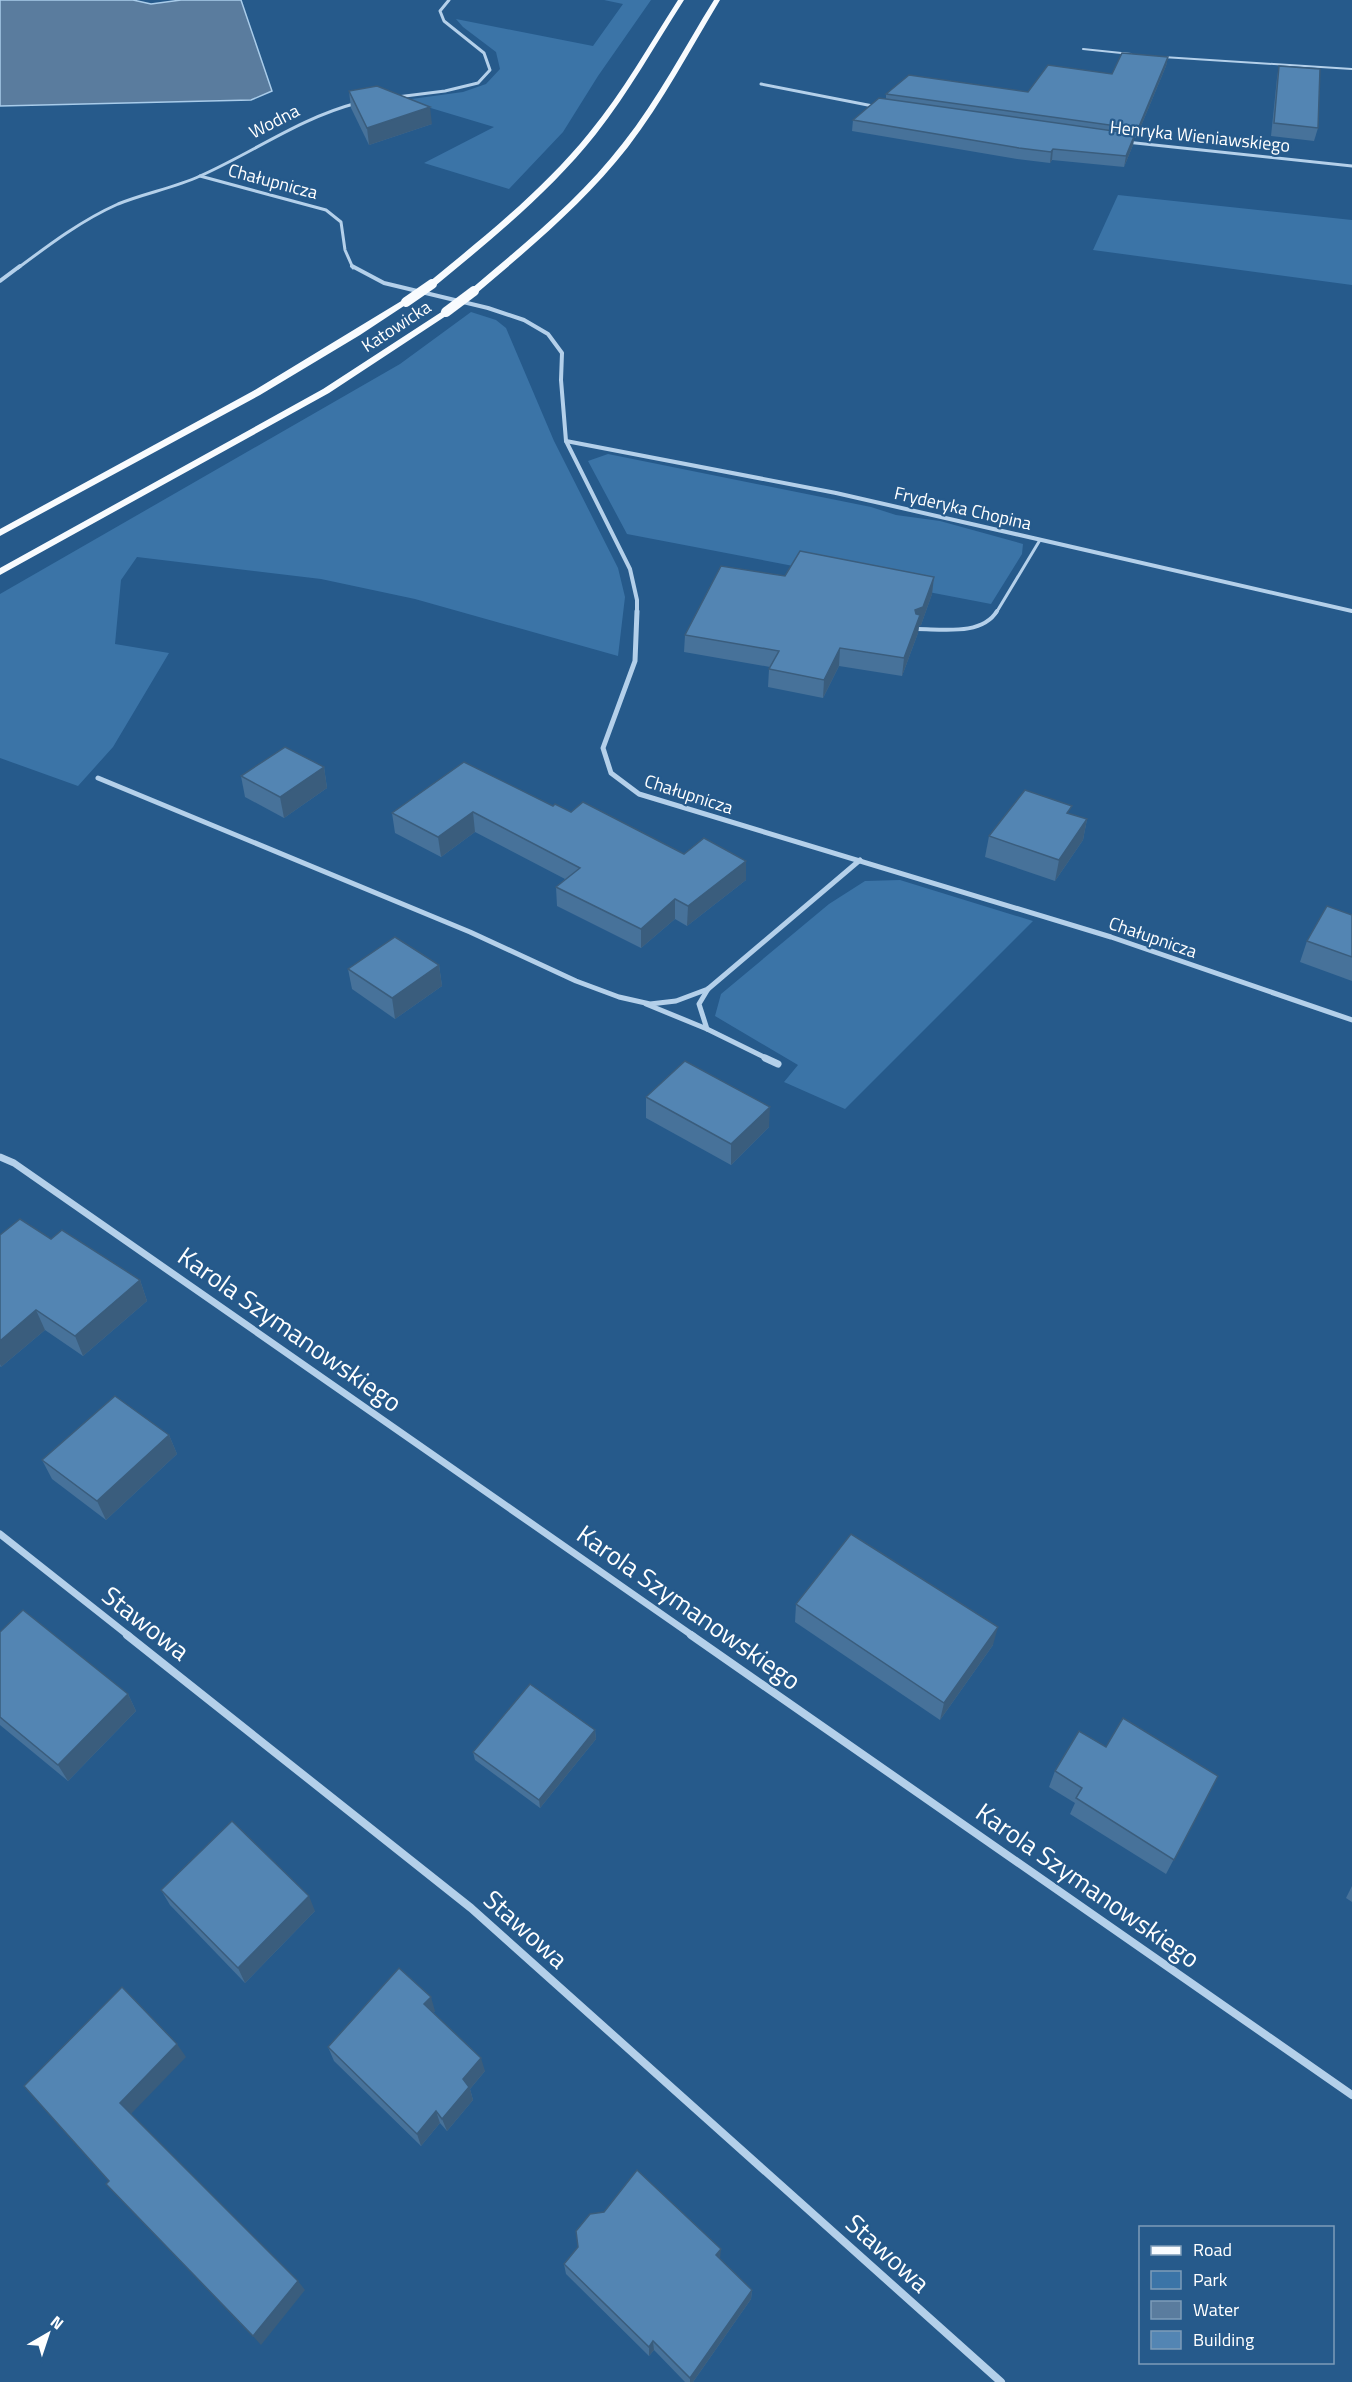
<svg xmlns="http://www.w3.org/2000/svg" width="1352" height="2382" font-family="'Titillium Web',sans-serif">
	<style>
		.green { fill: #3b74a7 }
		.water { fill: #5a7c9e; stroke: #a9ccea; stroke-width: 1.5 }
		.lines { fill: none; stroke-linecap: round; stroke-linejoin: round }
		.lane-far2 { stroke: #b4d0ea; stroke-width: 2 }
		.lane-far1 { stroke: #b4d0ea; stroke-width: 3 }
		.lane { stroke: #b4d0ea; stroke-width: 4 }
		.street-far4 { stroke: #b4d0ea; stroke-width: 3 }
		.street-far3 { stroke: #b4d0ea; stroke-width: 4 }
		.street-far2 { stroke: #b4d0ea; stroke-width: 5 }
		.street-far1 { stroke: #b4d0ea; stroke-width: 7 }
		.street { stroke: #b4d0ea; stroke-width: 8 }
		.primary { fill: #f8fbfe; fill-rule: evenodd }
		.primary-bridge { stroke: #f8fbfe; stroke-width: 10 }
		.wall { fill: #47729a }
		.shaded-wall { fill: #3a5d7d }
		.building { fill: #5385b3; stroke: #3a5d7d; stroke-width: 1.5 }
		.labels { text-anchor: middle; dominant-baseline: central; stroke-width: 4.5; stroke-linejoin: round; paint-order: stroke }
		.far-street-label { font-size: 18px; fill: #fff; stroke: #265a8b }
		.near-street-label { font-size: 26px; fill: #fff; stroke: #265a8b }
	</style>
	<rect width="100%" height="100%" fill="#265a8b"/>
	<g class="green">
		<polygon points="604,0 651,0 598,76 563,132 509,189 424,163 494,127 404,100 463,92 486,84 500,69 496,52 463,27 456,19 593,46 623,4"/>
		<polygon points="1118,195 1352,220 1352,285 1093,250"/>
		<polygon points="471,312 496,320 506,328 554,441 618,568 625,597 618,656 415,599 321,579 137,557 121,580 115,644 169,653 113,747 78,786 0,758 0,594 400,364"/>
		<polygon points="608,454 871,507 896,515 940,521 1023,544 1022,554 991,604 627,534 588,461"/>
		<polygon points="900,880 1033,921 845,1109 784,1082 798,1065 715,1016 721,994 829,904 865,881"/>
	</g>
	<polygon class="water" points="0,0 133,0 151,4 181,0 241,0 272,91 251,100 0,106"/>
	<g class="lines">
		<g class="lane-far2">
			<polyline points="1083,49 1131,54"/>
			<polyline points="1163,57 1352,69"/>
		</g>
		<polyline class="lane-far1" points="996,613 1040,540"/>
		<path class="lane" d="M917,629C942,629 982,636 997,611"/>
		<g class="street-far4">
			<polyline points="761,84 878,107"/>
			<polyline points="397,97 445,91 478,83 490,70 484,53 444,21 440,11 449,0"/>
			<polyline points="1126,142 1352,166"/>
			<polyline points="200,176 326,210 341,222 345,250 353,268"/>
			<path d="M18,268C50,244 82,220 118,204C145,193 174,188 200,176C254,152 300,118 357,103"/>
		</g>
		<g class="street-far3">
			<polyline points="352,266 384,283 488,308 524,320 548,334 562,353 561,380 566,441 630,569 637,600 637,613"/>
			<polyline points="0,281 20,266"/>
			<polyline points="566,441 836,493 1352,611"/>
		</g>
		<g class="street-far2">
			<polyline points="637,611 635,661 603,748 611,773 639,794 1111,937 1352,1020"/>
			<polyline points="98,778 470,932 576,981 619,997 650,1004 676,1001 708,989 860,860"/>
			<polyline points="708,989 699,1004 707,1029 768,1059"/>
			<polyline points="646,1004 707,1029"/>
		</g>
		<g class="street-far1">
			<polyline points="765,1058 778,1064"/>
			<polyline points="0,1157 14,1163 693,1636"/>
			<polyline points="0,1534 129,1636"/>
		</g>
		<g class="street">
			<polyline points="127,1635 471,1908 1001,2382"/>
			<polyline points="691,1635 1352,2095"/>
		</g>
		<g class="primary">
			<path d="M678,0H684C655,45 629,92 596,134C550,192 492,239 435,286H429V282C485,236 543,190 589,133C623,92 649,45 678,0Z"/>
			<path d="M714,0H720C690,50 663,101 628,147C585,202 530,248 477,293H471V289C524,244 580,199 623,143C658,99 684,48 714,0Z"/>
			<polygon points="403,300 410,302 360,335 260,395 0,536 0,529 253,391"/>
			<polygon points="446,309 450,312 449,314 329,393 0,575 0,568 323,389"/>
		</g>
		<g class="primary-bridge">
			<polyline points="406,302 432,284"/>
			<polyline points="446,312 474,291"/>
		</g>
	</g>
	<g class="wall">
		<polygon points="1168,57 1166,66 1136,138 1134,137 1133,145 1124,167 1052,160 1050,163 1017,159 852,131 853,120 886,99 886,94 1028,92 1112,74"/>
		<polygon points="1279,66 1318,128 1314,141 1271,136 1277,78"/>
		<polygon points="349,91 432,124 369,145 351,108"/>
		<polygon points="785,576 934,577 932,594 921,625 919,626 918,633 902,676 839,666 823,698 768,687 769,669 770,667 684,652 685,635"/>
		<polygon points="324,767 327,788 284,818 245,797 241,776"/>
		<polygon points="553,806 684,854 746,861 746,880 687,926 675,919 641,948 557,906 556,887 565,879 475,832 441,857 395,833 392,813"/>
		<polygon points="1070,814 1087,819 1083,840 1055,881 985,857 989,836"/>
		<polygon points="1352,915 1352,981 1300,962 1307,941"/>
		<polygon points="439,965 442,986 395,1019 352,989 348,969"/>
		<polygon points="646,1097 769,1127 731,1165 646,1118"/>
		<polygon points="0,1235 51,1239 140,1280 147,1301 83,1356 45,1330 1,1367 0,1366"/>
		<polygon points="169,1435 177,1454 106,1520 52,1479 42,1460"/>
		<polygon points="796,1604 993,1645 940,1720 795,1622"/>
		<polygon points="0,1632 128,1694 136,1711 68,1781 0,1725"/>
		<polygon points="595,1730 596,1739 540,1808 475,1760 473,1752"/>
		<polygon points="1106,1747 1218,1776 1166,1874 1070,1814 1075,1803 1049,1787 1055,1771"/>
		<polygon points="1352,1886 1352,1902 1346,1898"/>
		<polygon points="161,1890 315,1911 245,1983 170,1905"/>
		<polygon points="435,2011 433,2013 485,2071 470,2089 473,2100 447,2131 440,2123 421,2146 334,2061 328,2047"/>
		<polygon points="578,2247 720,2259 752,2290 751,2299 693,2382 685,2382 654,2350 649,2356 566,2274 564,2264"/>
	</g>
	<g class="shaded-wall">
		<polygon points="1168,57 1166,66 1136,138 1138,129"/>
		<polygon points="430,107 432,124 369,145 367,128"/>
		<polygon points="1135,134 1133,145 1124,167 1126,156"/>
		<polygon points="1053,149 1052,160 1050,163 1051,152"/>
		<polygon points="934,577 932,594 921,625 919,626 918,633 902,676 904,658 915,610"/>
		<polygon points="840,648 839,666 823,698 824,680"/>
		<polygon points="324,767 327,788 284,818 280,797"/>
		<polygon points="473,812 475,832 441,857 438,837"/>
		<polygon points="1087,819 1083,840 1055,881 1059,860"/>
		<polygon points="746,861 746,880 687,926 688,906"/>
		<polygon points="675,899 675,919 641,948 641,929"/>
		<polygon points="439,965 442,986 395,1019 392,998"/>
		<polygon points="770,1107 769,1127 731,1165 731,1144"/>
		<polygon points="140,1280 147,1301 83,1356 75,1336"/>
		<polygon points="36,1310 45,1330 1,1367 0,1364 0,1341"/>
		<polygon points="169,1435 177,1454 106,1520 97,1501"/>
		<polygon points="998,1627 993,1645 940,1720 944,1703"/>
		<polygon points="128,1694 136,1711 68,1781 58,1765"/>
		<polygon points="595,1730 596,1739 540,1808 539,1800"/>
		<polygon points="309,1896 315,1911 245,1983 238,1968"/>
		<polygon points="431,1997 435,2011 428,2018 424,2004"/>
		<polygon points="177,2044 186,2057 130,2115 120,2103"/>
		<polygon points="481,2058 485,2071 470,2089 473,2100 447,2131 442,2119 463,2079"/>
		<polygon points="436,2111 440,2123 421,2146 417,2134"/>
		<polygon points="721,2249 720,2259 716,2255"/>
		<polygon points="298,2281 305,2290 261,2345 253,2336"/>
		<polygon points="752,2290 751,2299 693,2382 690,2382 690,2378"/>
		<polygon points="653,2341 654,2350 649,2356 649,2347"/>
	</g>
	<g class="building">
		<polygon points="1122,53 1168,57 1138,129 886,94 909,75 1028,92 1048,65 1112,74"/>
		<polygon points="1279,66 1320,69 1318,128 1274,123"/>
		<polygon points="377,86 430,107 367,128 349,91"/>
		<polygon points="879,98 1135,134 1126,156 1053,149 1051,152 1019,148 853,120"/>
		<polygon points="800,551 934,577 923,607 915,610 916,614 920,615 904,658 840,648 824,680 769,669 779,651 685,635 721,566 785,576"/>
		<polygon points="285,747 324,767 280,797 241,776"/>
		<polygon points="464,762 553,806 555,804 571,812 583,802 684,854 704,838 746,861 688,906 675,899 641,929 556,887 580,868 473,812 438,837 392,813"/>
		<polygon points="1025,790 1072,806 1067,813 1087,819 1059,860 989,836"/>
		<polygon points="1327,906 1352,915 1352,957 1307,941"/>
		<polygon points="395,937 439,965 392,998 348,969"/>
		<polygon points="685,1061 770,1107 731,1144 646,1097"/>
		<polygon points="20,1219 51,1239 62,1230 140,1280 75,1336 36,1310 0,1341 0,1235"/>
		<polygon points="115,1396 169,1435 97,1501 42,1460"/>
		<polygon points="851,1534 998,1627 944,1703 796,1604"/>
		<polygon points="23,1610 128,1694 58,1765 0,1717 0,1632"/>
		<polygon points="530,1684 595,1730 539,1800 473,1752"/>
		<polygon points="1123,1718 1218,1776 1174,1860 1076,1798 1082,1788 1055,1771 1079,1731 1106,1747"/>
		<polygon points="232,1821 309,1896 238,1968 161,1890"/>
		<polygon points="399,1968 431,1997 424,2004 481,2058 463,2079 469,2087 442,2119 436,2111 417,2134 328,2047"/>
		<polygon points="122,1987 177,2044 120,2103 298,2281 253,2336 106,2184 109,2181 24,2086"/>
		<polygon points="637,2170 721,2249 716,2255 752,2290 690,2378 653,2341 649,2347 564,2264 578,2247 576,2231 590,2214 604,2212"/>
	</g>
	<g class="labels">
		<g class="far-street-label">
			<text transform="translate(274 121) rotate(-27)">Wodna</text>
			<text transform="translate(1200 136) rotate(6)">Henryka Wieniawskiego</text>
			<text transform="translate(273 181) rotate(15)">Chałupnicza</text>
			<text transform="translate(396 326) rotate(-33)">Katowicka</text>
			<text transform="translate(963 508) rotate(13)">Fryderyka Chopina</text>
			<text transform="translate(689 794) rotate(18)">Chałupnicza</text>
			<text transform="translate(1153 937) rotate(19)">Chałupnicza</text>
		</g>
		<g class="near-street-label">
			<text transform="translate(290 1329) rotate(35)">Karola Szymanowskiego</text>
			<text transform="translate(689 1607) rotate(35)">Karola Szymanowskiego</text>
			<text transform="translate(146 1623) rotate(38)">Stawowa</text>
			<text transform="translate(1088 1885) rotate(35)">Karola Szymanowskiego</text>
			<text transform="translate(526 1929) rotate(42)">Stawowa</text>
			<text transform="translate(888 2253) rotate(42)">Stawowa</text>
		</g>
	</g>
	<rect x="1139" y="2226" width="195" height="138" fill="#265a8b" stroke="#7d9cb9" stroke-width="1.5"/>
	<rect x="1151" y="2246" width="30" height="9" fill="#f8fbfe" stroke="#7d9cb9" stroke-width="1.5"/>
	<text x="1193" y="2256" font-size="18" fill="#ffffff">Road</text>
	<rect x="1151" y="2271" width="30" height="18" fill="#3b74a7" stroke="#7d9cb9" stroke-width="1.5"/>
	<text x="1193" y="2286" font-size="18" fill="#ffffff">Park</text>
	<rect x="1151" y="2301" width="30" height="18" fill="#5a7c9e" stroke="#7d9cb9" stroke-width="1.5"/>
	<text x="1193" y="2316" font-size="18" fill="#ffffff">Water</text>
	<rect x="1151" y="2331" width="30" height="18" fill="#5385b3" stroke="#7d9cb9" stroke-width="1.5"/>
	<text x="1193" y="2346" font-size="18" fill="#ffffff">Building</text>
	<g transform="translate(48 2334) rotate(39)" stroke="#265a8b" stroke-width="4.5" paint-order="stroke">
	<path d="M0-4.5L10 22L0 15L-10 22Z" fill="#ffffff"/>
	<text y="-9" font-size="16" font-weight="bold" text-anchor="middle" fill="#ffffff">N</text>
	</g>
</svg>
